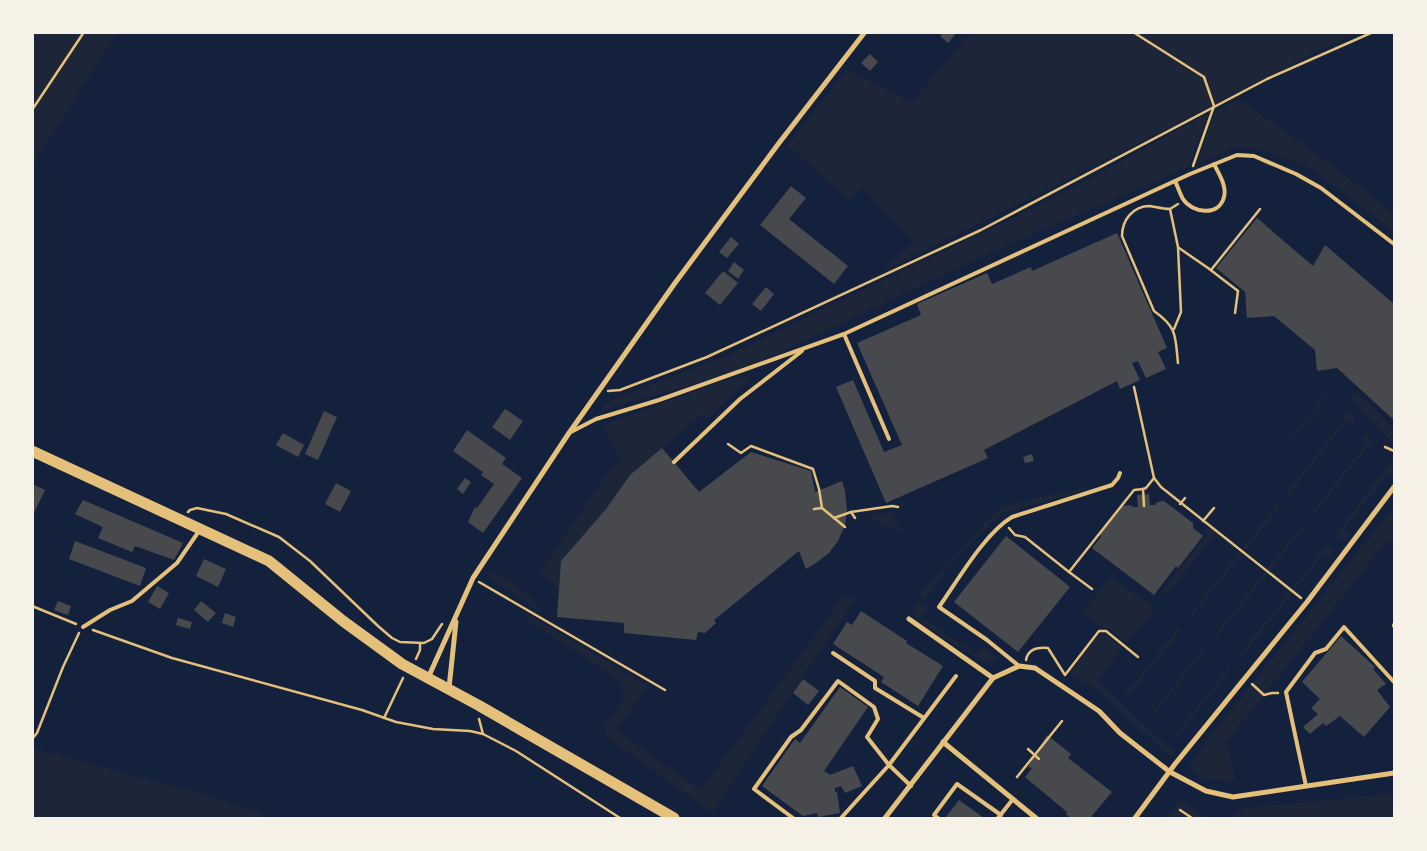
<svg xmlns="http://www.w3.org/2000/svg" width="1427" height="851" font-family="'PT Sans Narrow',sans-serif">
	<style>
		.green { fill: #1d2539 }
		.building { fill: #48494c }
		.lines { fill: none; stroke-linecap: round; stroke-linejoin: round }
		.path { stroke: #e5c07b; stroke-width: 2.5 }
		.service { stroke: #e5c07b; stroke-width: 4 }
		.minor { stroke: #e5c07b; stroke-width: 5 }
		.primary { stroke: #e5c07b; stroke-width: 11 }
	</style>
	<rect width="100%" height="100%" fill="#14213d"/>
	<g class="green">
		<polygon points="32,33 117,33 33,164 32,164"/>
		<polygon points="970,33 1360,33 1320,50 1105,161 888,269 887,266 913,242 862,187 849,200 787,145 847,69 912,102"/>
		<polygon points="1239,99 1327,161 1394,214 1394,232 1314,170 1272,153 1252,148 1235,148 1196,164 1216,110"/>
		<polygon points="1209,113 1188,167 986,255 745,369 601,411 604,405 616,398 726,356 1050,200"/>
		<polygon points="747,376 749,379 707,419 703,414 630,475 606,509 561,561 559,589 540,572 608,472 621,461 603,425 720,382"/>
		<polygon points="1327,392 1329,394 1263,476 1262,475"/>
		<polygon points="1356,392 1394,428 1394,445 1350,398"/>
		<polygon points="1344,411 1353,415 1355,425 1348,420 1288,496 1285,494 1346,418 1340,413"/>
		<polygon points="1364,435 1367,436 1375,447 1370,444 1313,516 1311,514 1367,442 1362,437"/>
		<polygon points="1394,458 1394,479 1388,474 1344,529 1349,535 1345,538 1340,539 1335,535"/>
		<polygon points="1083,488 1083,491 1004,513 996,518 954,560 924,600 919,596 979,529 998,510 1003,507 1032,499"/>
		<polygon points="1277,505 1280,507 1190,619 1188,617"/>
		<path d="M1394,506V544L1388,540L1226,743L1236,780C1223,782 1188,781 1191,762L1246,691Z"/>
		<polygon points="891,512 902,533 865,516"/>
		<polygon points="1302,525 1304,528 1215,639 1212,638"/>
		<polygon points="1208,527 1216,533 1167,595 1162,591 1207,535 1204,531"/>
		<polygon points="1327,545 1332,548 1332,554 1330,559 1323,555 1240,659 1237,657"/>
		<path d="M490,570C509,581 532,591 540,612L489,577L488,573Z"/>
		<polygon points="1113,579 1156,608 1126,643 1109,629 1099,626 1082,613 1108,580"/>
		<polygon points="844,596 856,599 757,744 713,813 613,742 605,733 605,725 624,698 623,688 620,681 527,620 522,611 642,682 647,687 616,730 701,790"/>
		<path d="M915,603L926,605L928,609L921,617L976,654L983,646L998,658C995,660 992,663 988,663C981,662 923,625 918,619C914,614 914,609 915,603Z"/>
		<polygon points="1178,628 1181,630 1129,695 1126,693"/>
		<polygon points="1102,634 1107,635 1122,648 1098,681 1140,722 1175,752 1170,756 1138,728 1109,699 1099,691 1069,673 1097,637"/>
		<polygon points="1203,648 1205,650 1151,719 1149,717"/>
		<polygon points="1229,667 1231,669 1176,738 1174,736"/>
		<polygon points="33,748 203,794 261,812 258,818 33,818"/>
		<polygon points="1391,794 1394,818 1232,818 1238,811 1245,808"/>
		<polygon points="1180,799 1206,818 1165,818"/>
	</g>
	<g class="building">
		<polygon points="944,32 957,32 948,43 940,36"/>
		<polygon points="870,54 878,62 870,71 861,63"/>
		<polygon points="791,186 806,198 789,219 848,266 834,284 760,225"/>
		<polygon points="1257,218 1313,266 1325,245 1394,304 1394,420 1337,368 1317,371 1315,350 1274,316 1247,318 1245,292 1216,268"/>
		<polygon points="1117,233 1167,348 1158,352 1166,369 1146,378 1138,361 1132,363 1140,380 1120,389 1117,381 984,450 988,458 886,503 836,387 853,380 884,452 902,445 857,343 921,315 917,304 987,273 992,284 1031,267 1032,271"/>
		<polygon points="731,237 739,244 727,258 719,252"/>
		<polygon points="734,262 744,270 738,279 728,271"/>
		<polygon points="723,271 738,283 720,305 705,293"/>
		<polygon points="766,287 774,294 761,311 752,304"/>
		<polygon points="505,409 523,421 510,440 492,427"/>
		<polygon points="324,411 337,417 318,460 305,454"/>
		<polygon points="467,430 506,458 502,464 522,478 483,533 468,522 475,507 477,508 494,484 481,475 483,472 453,451"/>
		<polygon points="283,433 304,445 298,457 276,445"/>
		<polygon points="662,448 699,492 751,452 811,471 815,492 842,481 845,491 847,511 845,525 838,541 829,553 816,563 806,569 799,551 714,620 716,623 705,633 698,632 696,640 624,633 624,623 557,617 561,561 606,509 630,475"/>
		<polygon points="1032,454 1034,461 1025,463 1023,457"/>
		<polygon points="465,478 471,482 463,494 457,489"/>
		<polygon points="336,483 351,491 340,512 325,504"/>
		<polygon points="32,484 45,490 32,517"/>
		<polygon points="1149,494 1150,505 1155,505 1157,502 1164,501 1193,523 1193,528 1203,536 1178,568 1176,566 1154,595 1092,548 1101,537 1100,533 1122,506 1130,505 1133,507 1138,507 1137,495"/>
		<polygon points="83,500 183,543 174,560 135,546 132,552 98,538 103,527 75,514"/>
		<polygon points="1006,536 1070,587 1018,652 954,602"/>
		<polygon points="75,541 146,568 140,586 69,559"/>
		<polygon points="204,559 226,569 218,587 196,576"/>
		<polygon points="157,586 169,593 160,609 148,602"/>
		<polygon points="58,601 71,606 68,615 54,610"/>
		<polygon points="201,601 216,613 208,622 194,610"/>
		<polygon points="861,611 907,641 906,643 943,666 918,706 881,682 884,677 833,644 847,622 852,625"/>
		<polygon points="225,613 236,617 233,627 222,623"/>
		<polygon points="178,618 192,622 190,629 176,625"/>
		<polygon points="1341,636 1375,667 1373,669 1386,684 1377,690 1390,707 1364,737 1340,716 1326,726 1323,723 1310,734 1303,727 1318,714 1311,708 1320,699 1302,682"/>
		<polygon points="803,679 819,691 808,705 793,693"/>
		<polygon points="840,687 868,707 824,771 830,775 853,766 862,786 845,793 841,786 835,788 835,792 837,792 840,813 818,817 817,813 803,816 762,786 795,739 800,743"/>
		<polygon points="1047,735 1071,754 1068,758 1112,792 1090,818 1071,818 1066,814 1067,812 1025,777 1032,768 1028,767"/>
		<polygon points="959,800 984,818 945,818"/>
	</g>
	<g class="lines">
		<g class="path">
			<polyline points="1133,32 1204,77 1214,106 1193,166"/>
			<polyline points="32,110 84,32"/>
			<path d="M1170,209C1163,209 1156,207 1150,206C1132,206 1122,221 1122,236L1154,311C1178,328 1175,336 1178,363"/>
			<polyline points="1179,248 1208,268 1238,291 1235,313"/>
			<polyline points="1211,270 1260,209"/>
			<polyline points="1174,329 1181,312 1178,247 1170,209 1178,204"/>
			<polyline points="1134,387 1154,478 1161,487 1301,598"/>
			<polyline points="608,391 620,390 707,357 981,230 1267,79 1373,32"/>
			<polyline points="728,444 741,453 751,446 813,469 819,489 822,508 845,527"/>
			<polyline points="1385,447 1394,451"/>
			<polyline points="1180,504 1185,498"/>
			<polyline points="1144,506 1143,489 1146,488 1154,478"/>
			<polyline points="814,509 822,508"/>
			<polyline points="188,512 190,510 197,508 226,514 279,537 310,561 378,626 392,638 400,642 424,643 432,639 442,624"/>
			<polyline points="851,512 855,518"/>
			<polyline points="834,518 851,512 892,506 898,507"/>
			<polyline points="1203,521 1214,508"/>
			<polyline points="1009,528 1015,535 1025,537 1069,572"/>
			<polyline points="479,582 665,690"/>
			<polyline points="1092,589 1069,572 1134,490 1143,489"/>
			<polyline points="32,606 76,624"/>
			<polyline points="93,630 172,658 362,710 396,722 433,729 470,731 483,734 516,751 620,818"/>
			<polyline points="416,659 420,650 420,644"/>
			<path d="M1026,660C1028,649 1038,647 1048,648L1065,675L1099,631H1106L1138,657"/>
			<polyline points="1252,684 1264,695 1272,693 1278,693"/>
			<polyline points="384,718 403,678"/>
			<polyline points="479,719 483,734"/>
			<polyline points="32,739 37,733 63,667 79,633"/>
			<polyline points="1028,749 1039,759"/>
			<polyline points="1017,777 1062,721"/>
			<polyline points="1180,810 1192,818"/>
		</g>
		<g class="service">
			<path d="M1175,181C1178,187 1180,194 1183,199C1192,213 1219,217 1224,197C1227,186 1219,174 1214,164"/>
			<polyline points="844,334 889,439"/>
			<polyline points="569,433 596,419 659,400 844,334 1190,174 1237,155 1254,156 1296,174 1321,188 1394,244"/>
			<polyline points="674,462 740,399 802,351"/>
			<polyline points="1394,625 1394,626"/>
			<polyline points="83,627 110,610 132,601 177,563 199,531"/>
			<polyline points="833,653 875,681 875,688 924,718"/>
			<path d="M1019,666L987,640L939,607C958,580 985,533 1012,517L1112,485L1118,478L1120,473"/>
			<polyline points="1306,786 1286,692 1315,653 1326,649 1344,627 1394,682"/>
			<polyline points="793,818 754,789 791,737 801,730 838,681 874,707 878,719 867,737 889,765 911,786"/>
			<polyline points="841,818 889,765 956,676"/>
			<polyline points="938,818 934,815 957,784 1001,815"/>
			<polyline points="998,818 1013,799"/>
		</g>
		<g class="minor">
			<polyline points="909,619 993,678"/>
			<polyline points="428,678 473,578 569,433 675,283 779,143 865,32"/>
			<polyline points="449,688 456,622"/>
			<polyline points="943,742 1036,818"/>
			<polyline points="885,818 993,678 1019,666 1035,668 1099,711 1120,733 1170,772 1206,791 1233,797 1394,773"/>
			<polyline points="1135,818 1175,764 1307,602 1394,487"/>
		</g>
		<polyline class="primary" points="32,451 269,561 343,621 402,664 478,705 674,818"/>
	</g>
	<rect width="1427" height="851" fill="none" stroke="#f6f1e7" stroke-width="68"/>
</svg>
